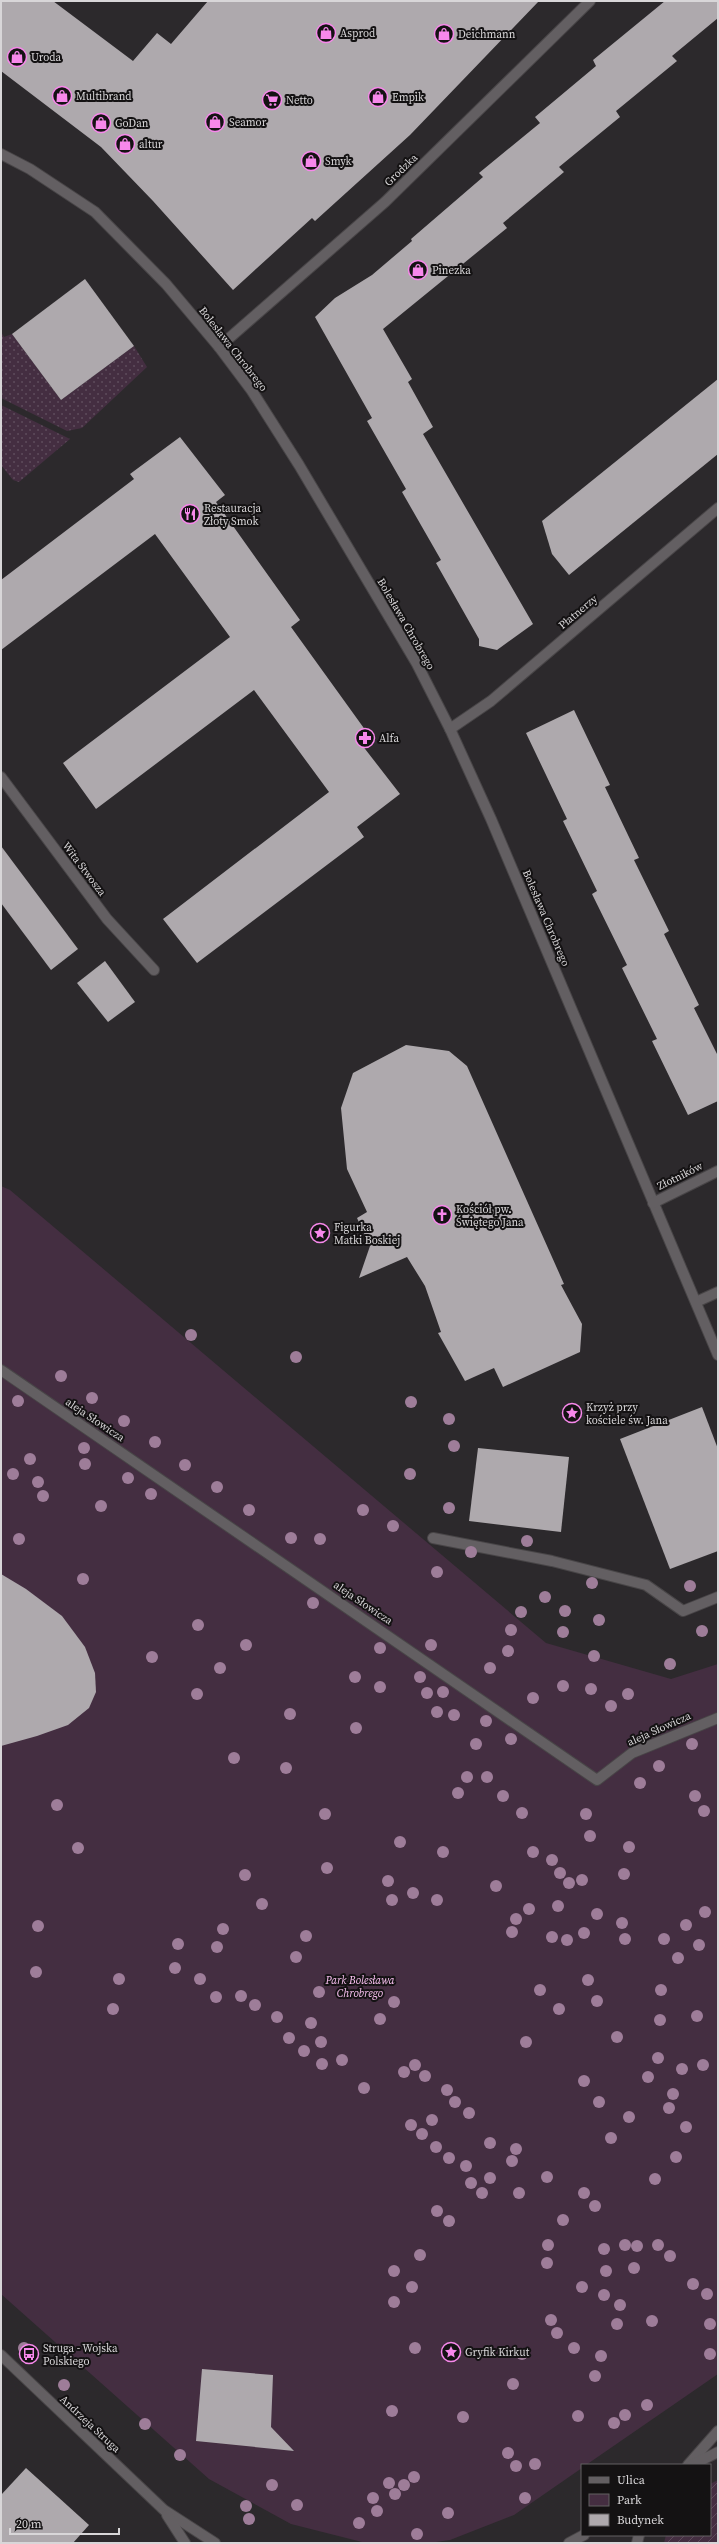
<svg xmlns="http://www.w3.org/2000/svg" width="719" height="2544" font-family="'Source Serif 4',serif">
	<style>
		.grass { fill: url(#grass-dots) }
		.park { fill: #442e41 }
		.garden { fill: url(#garden-furrows) }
		.building { fill: #aea9ad }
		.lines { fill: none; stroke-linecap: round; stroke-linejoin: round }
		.service-casing { stroke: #484547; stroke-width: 12 }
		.pedestrian-casing { stroke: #484547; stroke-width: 12 }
		.minor-casing { stroke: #484547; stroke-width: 12 }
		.tertiary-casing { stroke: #484547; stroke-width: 12 }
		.secondary-casing { stroke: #484547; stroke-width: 12 }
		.service { stroke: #635f62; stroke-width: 10 }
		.pedestrian { stroke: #635f62; stroke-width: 10 }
		.minor { stroke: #635f62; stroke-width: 10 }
		.tertiary { stroke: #635f62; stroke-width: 10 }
		.secondary { stroke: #635f62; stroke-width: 10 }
		.tree { fill: #9e7d99 }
		.labels { text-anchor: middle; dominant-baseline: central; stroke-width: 4; stroke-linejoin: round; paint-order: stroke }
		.poi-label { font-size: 11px; fill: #d8d6d8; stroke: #141213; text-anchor: start }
		.street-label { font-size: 11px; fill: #d8d6d8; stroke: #141213 }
		.park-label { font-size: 11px; font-style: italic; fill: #fbc2f3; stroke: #141213 }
	</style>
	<defs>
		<pattern id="grass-dots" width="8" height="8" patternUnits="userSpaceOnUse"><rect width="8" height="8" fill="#442e41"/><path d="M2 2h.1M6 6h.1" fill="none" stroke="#5e4c5c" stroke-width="1.8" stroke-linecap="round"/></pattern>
		<pattern id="garden-furrows" width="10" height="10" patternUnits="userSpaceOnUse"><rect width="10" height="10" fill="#442e41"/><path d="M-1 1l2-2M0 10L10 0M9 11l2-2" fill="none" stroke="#5e4c5c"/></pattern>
	</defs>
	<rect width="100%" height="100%" fill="#2c292c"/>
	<g class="grass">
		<polygon points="1,332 4,337 12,334 61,400 134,346 147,367 82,428 67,431 1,398"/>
		<polygon points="1,405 70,439 19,482 13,480 1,465"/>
	</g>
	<polygon class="park" points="1,1186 10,1190 546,1643 671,1679 718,1664 718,2374 586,2465 582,2465 582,2468 514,2515 450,2540 429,2543 366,2543 291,2524 209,2479 1,2294"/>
	<polygon class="garden" points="718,2480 718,2543 664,2543 666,2535 710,2535 710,2484"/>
	<g class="building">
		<polygon points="1,1 53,1 133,61 157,33 171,44 208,1 539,1 410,135 315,221 312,218 233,290 153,201 101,147 1,71"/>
		<polygon points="665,1 718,1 718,18 672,56 677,61 616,111 620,117 559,167 564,172 503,223 507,228 383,329 412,379 408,382 433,427 423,434 533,624 497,650 479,646 479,639 436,563 441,560 402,492 406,489 367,421 372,418 315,317 335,298 372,275 412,241 411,239 483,177 479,173 540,123 535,117 596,66 593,60"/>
		<polygon points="85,279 134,346 61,400 12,334"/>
		<polygon points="718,379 718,454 569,575 552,554 542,521"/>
		<polygon points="180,437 225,495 216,502 300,620 291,627 371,738 362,745 400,794 357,827 364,837 197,963 163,919 329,792 254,690 96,809 63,763 230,637 155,534 1,650 1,580 134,479 130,474"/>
		<polygon points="574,710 610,785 605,787 639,858 634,860 669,931 664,934 699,1005 694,1008 718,1056 718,1101 688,1115 652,1041 657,1039 622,968 627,965 592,894 597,891 563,821 567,819 526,733"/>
		<polygon points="1,846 78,949 51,970 1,903"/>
		<polygon points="105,961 135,1002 108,1022 77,983"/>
		<polygon points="406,1045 449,1051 467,1066 564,1284 561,1285 582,1324 580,1352 503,1387 494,1368 465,1381 438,1333 441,1332 425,1286 407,1257 359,1278 370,1246 357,1218 367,1212 347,1169 341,1108 353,1073"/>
		<polygon points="702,1407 718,1449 718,1551 670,1569 620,1439"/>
		<polygon points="478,1448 569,1457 561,1532 469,1521"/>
		<polygon points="1,1574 26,1589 62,1616 85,1647 95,1673 96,1692 89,1708 68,1725 37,1736 1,1746"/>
		<polygon points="202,2369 273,2375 271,2427 294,2451 196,2441"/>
		<polygon points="26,2468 89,2525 73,2543 1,2543 1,2495"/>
	</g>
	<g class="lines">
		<g class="service-casing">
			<g id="service">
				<polyline points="696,1302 718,1292"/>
				<polyline points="433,1538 552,1561 646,1585 683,1611 718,1597"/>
			</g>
		</g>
		<g class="pedestrian-casing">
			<polyline id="pedestrian" points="1,1370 597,1780 632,1753 718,1718"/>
		</g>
		<g class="minor-casing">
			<g id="minor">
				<polyline points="1,154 30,169 95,212 166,284 219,347 252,391 299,465 417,664 450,729 491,819 718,1355"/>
				<polyline points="219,347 385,202 590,1"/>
				<polyline points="450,729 491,701 718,508"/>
				<polyline points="1,777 107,919 154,970"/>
				<polyline points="653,1203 718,1171"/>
				<polyline points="688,2465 718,2431"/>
			</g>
		</g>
		<g class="tertiary-casing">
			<g id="tertiary">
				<polyline points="1,2355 164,2510 215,2543"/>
				<polyline points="167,2515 185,2543"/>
				<polyline points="569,2543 584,2535"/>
			</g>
		</g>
		<g class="secondary-casing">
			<g id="secondary">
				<polyline points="692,2465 718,2452"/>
				<polyline points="637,2543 639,2535"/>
			</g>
		</g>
		<use href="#service" class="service"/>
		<use href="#pedestrian" class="pedestrian"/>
		<use href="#minor" class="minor"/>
		<use href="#tertiary" class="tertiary"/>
		<use href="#secondary" class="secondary"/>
	</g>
	<g class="tree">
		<circle cx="191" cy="1335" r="6"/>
		<circle cx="296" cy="1357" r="6"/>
		<circle cx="61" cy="1376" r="6"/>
		<circle cx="92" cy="1398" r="6"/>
		<circle cx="18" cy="1401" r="6"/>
		<circle cx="411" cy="1402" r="6"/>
		<circle cx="449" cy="1419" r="6"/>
		<circle cx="124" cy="1421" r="6"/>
		<circle cx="155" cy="1442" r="6"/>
		<circle cx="454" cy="1446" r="6"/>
		<circle cx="84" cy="1448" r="6"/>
		<circle cx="30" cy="1459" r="6"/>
		<circle cx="85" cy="1464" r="6"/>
		<circle cx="185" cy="1465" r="6"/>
		<circle cx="13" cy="1474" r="6"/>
		<circle cx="410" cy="1474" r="6"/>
		<circle cx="128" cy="1478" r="6"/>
		<circle cx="38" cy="1482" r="6"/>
		<circle cx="217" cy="1487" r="6"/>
		<circle cx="151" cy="1494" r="6"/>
		<circle cx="43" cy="1496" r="6"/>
		<circle cx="101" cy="1506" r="6"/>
		<circle cx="449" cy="1508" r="6"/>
		<circle cx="249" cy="1510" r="6"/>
		<circle cx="363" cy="1510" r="6"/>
		<circle cx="393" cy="1526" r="6"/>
		<circle cx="291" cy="1538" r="6"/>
		<circle cx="19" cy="1539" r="6"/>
		<circle cx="320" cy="1539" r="6"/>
		<circle cx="527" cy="1541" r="6"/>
		<circle cx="471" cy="1552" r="6"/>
		<circle cx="437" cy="1572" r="6"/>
		<circle cx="83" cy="1579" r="6"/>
		<circle cx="592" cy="1583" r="6"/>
		<circle cx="690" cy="1586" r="6"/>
		<circle cx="545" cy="1597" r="6"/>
		<circle cx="313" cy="1603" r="6"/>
		<circle cx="565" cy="1611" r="6"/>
		<circle cx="521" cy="1612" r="6"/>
		<circle cx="599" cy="1620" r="6"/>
		<circle cx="198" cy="1625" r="6"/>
		<circle cx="511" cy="1630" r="6"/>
		<circle cx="702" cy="1631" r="6"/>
		<circle cx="563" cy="1632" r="6"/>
		<circle cx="246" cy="1645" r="6"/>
		<circle cx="431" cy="1645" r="6"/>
		<circle cx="380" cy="1648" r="6"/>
		<circle cx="508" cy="1651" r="6"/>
		<circle cx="594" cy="1656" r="6"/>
		<circle cx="152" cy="1657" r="6"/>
		<circle cx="670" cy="1664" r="6"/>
		<circle cx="220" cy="1668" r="6"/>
		<circle cx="490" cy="1668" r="6"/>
		<circle cx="355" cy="1677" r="6"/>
		<circle cx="420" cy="1677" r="6"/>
		<circle cx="563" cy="1686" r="6"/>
		<circle cx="380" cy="1687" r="6"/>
		<circle cx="591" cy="1689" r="6"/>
		<circle cx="443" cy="1692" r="6"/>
		<circle cx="427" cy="1693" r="6"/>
		<circle cx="197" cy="1694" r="6"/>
		<circle cx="628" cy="1694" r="6"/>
		<circle cx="533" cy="1698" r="6"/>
		<circle cx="611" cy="1706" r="6"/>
		<circle cx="437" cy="1712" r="6"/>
		<circle cx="290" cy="1714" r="6"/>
		<circle cx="454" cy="1715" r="6"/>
		<circle cx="486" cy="1721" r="6"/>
		<circle cx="356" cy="1728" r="6"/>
		<circle cx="511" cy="1739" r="6"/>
		<circle cx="476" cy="1744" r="6"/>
		<circle cx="692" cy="1744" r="6"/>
		<circle cx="234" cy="1758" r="6"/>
		<circle cx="659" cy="1766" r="6"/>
		<circle cx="286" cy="1768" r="6"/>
		<circle cx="467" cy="1777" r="6"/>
		<circle cx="487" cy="1777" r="6"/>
		<circle cx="640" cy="1783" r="6"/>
		<circle cx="458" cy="1793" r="6"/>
		<circle cx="503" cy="1796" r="6"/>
		<circle cx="695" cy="1796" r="6"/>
		<circle cx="57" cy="1805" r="6"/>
		<circle cx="704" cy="1811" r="6"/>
		<circle cx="522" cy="1813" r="6"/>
		<circle cx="325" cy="1814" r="6"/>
		<circle cx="586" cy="1814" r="6"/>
		<circle cx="590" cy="1836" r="6"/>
		<circle cx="400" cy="1842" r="6"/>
		<circle cx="629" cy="1847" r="6"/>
		<circle cx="78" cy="1848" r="6"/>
		<circle cx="443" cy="1852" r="6"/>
		<circle cx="533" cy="1852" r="6"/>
		<circle cx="552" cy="1860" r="6"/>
		<circle cx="327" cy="1868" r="6"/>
		<circle cx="560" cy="1873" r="6"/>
		<circle cx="624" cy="1874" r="6"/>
		<circle cx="245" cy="1875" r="6"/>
		<circle cx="582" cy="1880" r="6"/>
		<circle cx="388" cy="1881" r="6"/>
		<circle cx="569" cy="1883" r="6"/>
		<circle cx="496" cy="1886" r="6"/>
		<circle cx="413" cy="1893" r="6"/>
		<circle cx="392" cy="1900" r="6"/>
		<circle cx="437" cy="1900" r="6"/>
		<circle cx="262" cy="1904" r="6"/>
		<circle cx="558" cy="1906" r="6"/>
		<circle cx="529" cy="1909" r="6"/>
		<circle cx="705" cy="1912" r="6"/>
		<circle cx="597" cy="1914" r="6"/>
		<circle cx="516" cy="1919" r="6"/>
		<circle cx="622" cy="1923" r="6"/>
		<circle cx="686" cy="1925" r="6"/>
		<circle cx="38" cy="1926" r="6"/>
		<circle cx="223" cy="1929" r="6"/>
		<circle cx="512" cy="1932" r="6"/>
		<circle cx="584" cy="1933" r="6"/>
		<circle cx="306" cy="1936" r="6"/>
		<circle cx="552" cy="1937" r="6"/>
		<circle cx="625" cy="1939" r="6"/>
		<circle cx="664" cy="1939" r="6"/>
		<circle cx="567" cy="1940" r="6"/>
		<circle cx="178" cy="1944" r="6"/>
		<circle cx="699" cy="1945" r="6"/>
		<circle cx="217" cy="1947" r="6"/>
		<circle cx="296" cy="1957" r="6"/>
		<circle cx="678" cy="1958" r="6"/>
		<circle cx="175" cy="1968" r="6"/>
		<circle cx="36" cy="1972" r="6"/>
		<circle cx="119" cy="1979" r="6"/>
		<circle cx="200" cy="1979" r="6"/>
		<circle cx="588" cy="1980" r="6"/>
		<circle cx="540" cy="1990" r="6"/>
		<circle cx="661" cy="1990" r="6"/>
		<circle cx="319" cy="1992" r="6"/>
		<circle cx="241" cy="1996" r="6"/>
		<circle cx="216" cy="1997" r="6"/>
		<circle cx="597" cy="2001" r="6"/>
		<circle cx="394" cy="2002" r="6"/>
		<circle cx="255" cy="2005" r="6"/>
		<circle cx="113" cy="2009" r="6"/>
		<circle cx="559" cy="2009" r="6"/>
		<circle cx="697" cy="2016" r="6"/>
		<circle cx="277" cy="2017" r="6"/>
		<circle cx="380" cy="2019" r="6"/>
		<circle cx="660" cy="2020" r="6"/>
		<circle cx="311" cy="2023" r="6"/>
		<circle cx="617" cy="2037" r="6"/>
		<circle cx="289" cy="2038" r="6"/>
		<circle cx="321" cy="2042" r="6"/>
		<circle cx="526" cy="2042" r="6"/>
		<circle cx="304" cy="2051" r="6"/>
		<circle cx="658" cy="2058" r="6"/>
		<circle cx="342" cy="2060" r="6"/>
		<circle cx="322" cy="2064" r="6"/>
		<circle cx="415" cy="2065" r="6"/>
		<circle cx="703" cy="2065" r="6"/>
		<circle cx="682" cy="2069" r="6"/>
		<circle cx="404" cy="2072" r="6"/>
		<circle cx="425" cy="2076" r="6"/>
		<circle cx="648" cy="2077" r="6"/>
		<circle cx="584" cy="2081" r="6"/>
		<circle cx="364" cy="2088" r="6"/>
		<circle cx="447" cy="2090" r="6"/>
		<circle cx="673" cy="2094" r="6"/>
		<circle cx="455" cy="2102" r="6"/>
		<circle cx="599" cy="2102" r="6"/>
		<circle cx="669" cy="2108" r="6"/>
		<circle cx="469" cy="2113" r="6"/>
		<circle cx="629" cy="2117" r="6"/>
		<circle cx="432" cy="2120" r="6"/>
		<circle cx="411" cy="2125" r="6"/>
		<circle cx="686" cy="2127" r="6"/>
		<circle cx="422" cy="2134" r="6"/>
		<circle cx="611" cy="2138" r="6"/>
		<circle cx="490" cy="2143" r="6"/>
		<circle cx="436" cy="2147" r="6"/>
		<circle cx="516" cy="2149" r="6"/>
		<circle cx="676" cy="2157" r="6"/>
		<circle cx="449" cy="2158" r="6"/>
		<circle cx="512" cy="2161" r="6"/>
		<circle cx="466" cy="2166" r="6"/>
		<circle cx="547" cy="2177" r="6"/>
		<circle cx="490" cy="2178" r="6"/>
		<circle cx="655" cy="2179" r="6"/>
		<circle cx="471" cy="2183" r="6"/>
		<circle cx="482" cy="2193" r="6"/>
		<circle cx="519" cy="2193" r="6"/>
		<circle cx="584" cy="2193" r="6"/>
		<circle cx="595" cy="2206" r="6"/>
		<circle cx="437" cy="2211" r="6"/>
		<circle cx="563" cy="2220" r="6"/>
		<circle cx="449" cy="2221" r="6"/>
		<circle cx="548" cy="2245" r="6"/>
		<circle cx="625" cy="2245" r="6"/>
		<circle cx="658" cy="2245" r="6"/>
		<circle cx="637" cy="2246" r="6"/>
		<circle cx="604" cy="2249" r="6"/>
		<circle cx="420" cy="2255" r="6"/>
		<circle cx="670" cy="2256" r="6"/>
		<circle cx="547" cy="2263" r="6"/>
		<circle cx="634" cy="2268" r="6"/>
		<circle cx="394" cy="2271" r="6"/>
		<circle cx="606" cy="2271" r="6"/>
		<circle cx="693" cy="2284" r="6"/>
		<circle cx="412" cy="2287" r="6"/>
		<circle cx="582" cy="2287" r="6"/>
		<circle cx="707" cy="2294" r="6"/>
		<circle cx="604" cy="2295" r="6"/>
		<circle cx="394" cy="2302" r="6"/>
		<circle cx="620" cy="2305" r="6"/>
		<circle cx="551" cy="2320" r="6"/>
		<circle cx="652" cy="2321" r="6"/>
		<circle cx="617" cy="2324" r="6"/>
		<circle cx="710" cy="2324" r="6"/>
		<circle cx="557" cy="2333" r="6"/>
		<circle cx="24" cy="2348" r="6"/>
		<circle cx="415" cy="2348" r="6"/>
		<circle cx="574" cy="2348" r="6"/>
		<circle cx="522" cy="2354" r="6"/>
		<circle cx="710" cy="2354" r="6"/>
		<circle cx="601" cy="2356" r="6"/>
		<circle cx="595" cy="2376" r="6"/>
		<circle cx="513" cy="2384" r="6"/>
		<circle cx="64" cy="2385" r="6"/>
		<circle cx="647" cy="2405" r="6"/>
		<circle cx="392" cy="2411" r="6"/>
		<circle cx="625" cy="2415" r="6"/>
		<circle cx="578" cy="2416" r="6"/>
		<circle cx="463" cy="2417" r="6"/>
		<circle cx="614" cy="2423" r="6"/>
		<circle cx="145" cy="2424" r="6"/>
		<circle cx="508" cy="2453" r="6"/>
		<circle cx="180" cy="2455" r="6"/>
		<circle cx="535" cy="2464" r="6"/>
		<circle cx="516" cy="2466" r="6"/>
		<circle cx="414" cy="2477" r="6"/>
		<circle cx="389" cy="2483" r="6"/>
		<circle cx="272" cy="2485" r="6"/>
		<circle cx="404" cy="2485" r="6"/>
		<circle cx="395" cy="2494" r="6"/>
		<circle cx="373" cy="2498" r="6"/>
		<circle cx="525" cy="2498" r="6"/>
		<circle cx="297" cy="2505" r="6"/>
		<circle cx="246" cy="2506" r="6"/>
		<circle cx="377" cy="2511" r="6"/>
		<circle cx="448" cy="2513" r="6"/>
		<circle cx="249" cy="2519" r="6"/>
		<circle cx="359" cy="2523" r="6"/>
		<circle cx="417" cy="2534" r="6"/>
	</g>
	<defs>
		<g id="shop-ring" transform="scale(1)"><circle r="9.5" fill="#141213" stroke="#f788eb" stroke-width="1.5"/><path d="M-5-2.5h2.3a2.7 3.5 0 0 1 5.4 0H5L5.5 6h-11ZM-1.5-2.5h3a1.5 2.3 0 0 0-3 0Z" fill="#f788eb"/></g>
		<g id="supermarket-ring" transform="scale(1)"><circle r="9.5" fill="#141213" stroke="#f788eb" stroke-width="1.5"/><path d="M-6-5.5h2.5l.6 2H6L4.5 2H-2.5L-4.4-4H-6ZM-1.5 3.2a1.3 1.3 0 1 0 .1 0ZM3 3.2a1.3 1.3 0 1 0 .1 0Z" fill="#f788eb"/></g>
		<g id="restaurant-ring" transform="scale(1)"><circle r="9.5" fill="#141213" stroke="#f788eb" stroke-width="1.5"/><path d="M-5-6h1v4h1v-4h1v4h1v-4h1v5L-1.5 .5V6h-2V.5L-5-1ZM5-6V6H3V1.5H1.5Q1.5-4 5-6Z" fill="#f788eb"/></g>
		<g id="pharmacy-ring" transform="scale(1)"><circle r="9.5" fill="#141213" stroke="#f788eb" stroke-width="1.5"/><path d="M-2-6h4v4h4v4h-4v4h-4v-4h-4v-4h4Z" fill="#f788eb"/></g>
		<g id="church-ring" transform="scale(1)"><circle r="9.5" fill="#141213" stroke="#f788eb" stroke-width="1.5"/><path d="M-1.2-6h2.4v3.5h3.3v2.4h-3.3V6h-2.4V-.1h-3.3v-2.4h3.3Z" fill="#f788eb"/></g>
		<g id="sight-ring" transform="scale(1)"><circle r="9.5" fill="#141213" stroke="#f788eb" stroke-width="1.5"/><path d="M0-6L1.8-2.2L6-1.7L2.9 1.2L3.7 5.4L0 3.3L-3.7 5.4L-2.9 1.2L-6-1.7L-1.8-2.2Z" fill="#f788eb"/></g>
		<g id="bus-ring" transform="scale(1)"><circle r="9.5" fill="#141213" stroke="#f788eb" stroke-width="1.5"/><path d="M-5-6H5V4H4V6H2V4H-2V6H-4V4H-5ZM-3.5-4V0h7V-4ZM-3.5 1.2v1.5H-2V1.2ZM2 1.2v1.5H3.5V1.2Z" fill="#f788eb"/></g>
	</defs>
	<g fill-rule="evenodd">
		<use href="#shop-ring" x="326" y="33"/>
		<use href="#shop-ring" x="444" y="34"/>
		<use href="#shop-ring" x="17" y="57"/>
		<use href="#shop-ring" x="62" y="96"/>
		<use href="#shop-ring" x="378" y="97"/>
		<use href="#supermarket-ring" x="272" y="100"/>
		<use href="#shop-ring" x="215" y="122"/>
		<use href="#shop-ring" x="101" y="123"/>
		<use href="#shop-ring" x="125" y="144"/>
		<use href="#shop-ring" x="311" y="161"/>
		<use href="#shop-ring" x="418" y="270"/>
		<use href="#restaurant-ring" x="190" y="514"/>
		<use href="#pharmacy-ring" x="365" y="738"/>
		<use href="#church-ring" x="442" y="1215"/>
		<use href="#sight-ring" x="320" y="1233"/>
		<use href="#sight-ring" x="572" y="1413"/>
		<use href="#sight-ring" x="451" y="2352"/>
		<use href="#bus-ring" x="29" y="2354"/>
	</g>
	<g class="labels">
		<g class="poi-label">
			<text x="340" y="33">Asprod</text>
			<text x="458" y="34">Deichmann</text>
			<text x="31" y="57">Uroda</text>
			<text x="76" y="96">Multibrand</text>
			<text x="392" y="97">Empik</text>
			<text x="286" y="100">Netto</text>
			<text x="229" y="122">Seamor</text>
			<text x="115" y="123">GoDan</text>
			<text x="139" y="144">altur</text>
			<text x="325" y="161">Smyk</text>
			<text x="432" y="270">Pinezka</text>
			<text x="204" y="508">Restauracja<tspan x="204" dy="13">Złoty Smok</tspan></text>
			<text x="379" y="738">Alfa</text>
			<text x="456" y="1209">Kościół pw.<tspan x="456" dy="13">Świętego Jana</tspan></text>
			<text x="334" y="1227">Figurka<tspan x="334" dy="13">Matki Boskiej</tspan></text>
			<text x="586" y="1407">Krzyż przy<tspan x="586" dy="13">kościele św. Jana</tspan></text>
			<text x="43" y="2348">Struga - Wojska<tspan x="43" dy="13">Polskiego</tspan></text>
			<text x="465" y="2352">Gryfik Kirkut</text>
		</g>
		<g class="street-label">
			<text transform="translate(401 170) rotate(-44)">Grodzka</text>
			<text transform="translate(233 349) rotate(52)">Bolesława Chrobrego</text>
			<text transform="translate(578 612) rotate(-40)">Płatnerzy</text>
			<text transform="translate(406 624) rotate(60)">Bolesława Chrobrego</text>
			<text transform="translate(84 869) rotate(53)">Wita Stwosza</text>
			<text transform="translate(546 918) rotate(67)">Bolesława Chrobrego</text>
			<text transform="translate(680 1176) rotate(-26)">Złotników</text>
			<text transform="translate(95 1420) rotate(34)">aleja Słowicza</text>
			<text transform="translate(363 1603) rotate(34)">aleja Słowicza</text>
			<text transform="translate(659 1729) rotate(-24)">aleja Słowicza</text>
			<text transform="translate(90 2424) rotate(43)">Andrzeja Struga</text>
		</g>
		<g class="park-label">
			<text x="360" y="1980">Park Bolesława<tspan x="360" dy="13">Chrobrego</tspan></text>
		</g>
	</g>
	<rect width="719" height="2544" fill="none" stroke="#d8d6d8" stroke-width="4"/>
	<rect x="581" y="2464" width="130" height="72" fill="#141213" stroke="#626062"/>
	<rect x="589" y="2477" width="20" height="6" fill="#635f62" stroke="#626062"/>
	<text x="617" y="2484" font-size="12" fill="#d8d6d8">Ulica</text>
	<rect x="589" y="2494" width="20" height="12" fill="#442e41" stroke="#626062"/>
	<text x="617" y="2504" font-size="12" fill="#d8d6d8">Park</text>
	<rect x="589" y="2514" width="20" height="12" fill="#aea9ad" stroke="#626062"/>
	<text x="617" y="2524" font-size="12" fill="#d8d6d8">Budynek</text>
	<path d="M10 2528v6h109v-6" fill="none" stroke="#d8d6d8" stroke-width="2"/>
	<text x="16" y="2528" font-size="12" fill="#d8d6d8" stroke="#141213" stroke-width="3" paint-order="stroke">20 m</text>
</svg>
